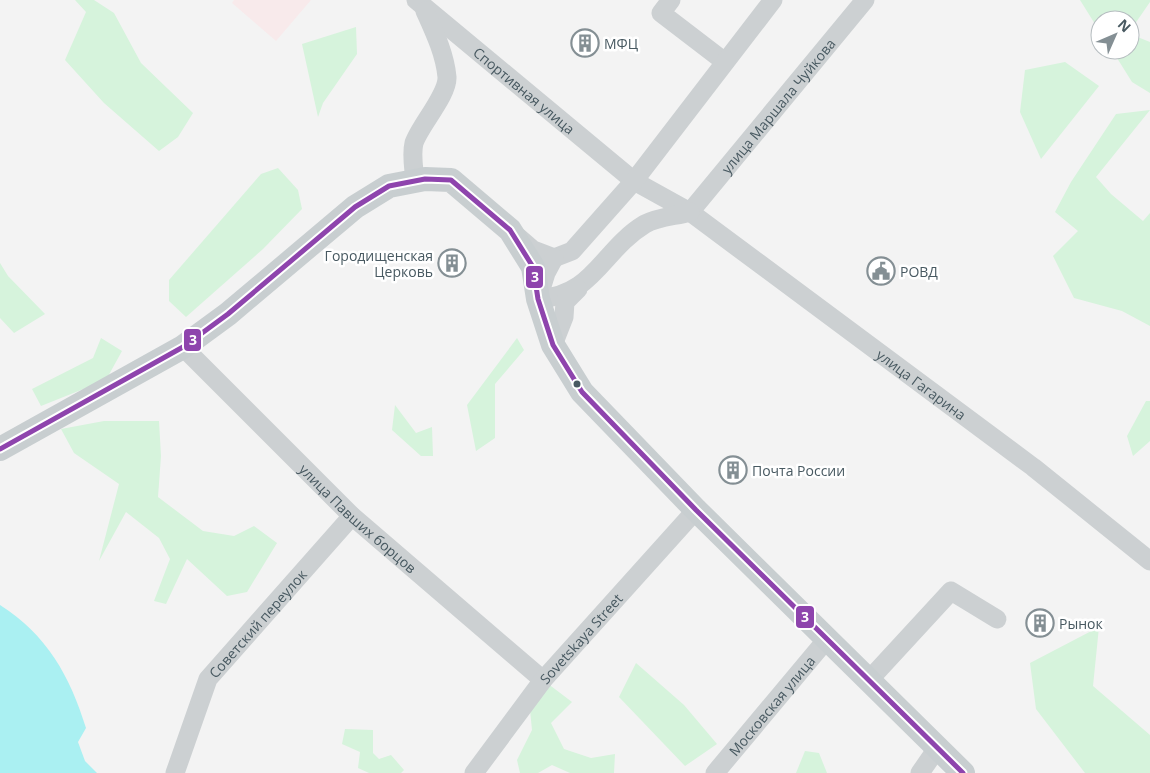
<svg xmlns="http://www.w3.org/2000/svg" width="1150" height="773" font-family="'Open Sans',sans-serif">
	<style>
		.medical { fill: #f8eaeb }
		.green { fill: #d6f3dc }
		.water { fill: #aaf0f2 }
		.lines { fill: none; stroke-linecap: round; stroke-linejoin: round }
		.minor { stroke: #ccd0d2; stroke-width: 19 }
		.major { stroke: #c8ced0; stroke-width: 24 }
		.bus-1-casing { stroke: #fff; stroke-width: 9 }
		.bus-1 { stroke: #8e44ad; stroke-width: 5 }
		.bus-dot { fill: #485961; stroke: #fff; stroke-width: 2 }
		.labels { text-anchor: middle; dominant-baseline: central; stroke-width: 5; stroke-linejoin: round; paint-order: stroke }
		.poi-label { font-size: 14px; fill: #485961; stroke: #fff; text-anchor: start }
		.street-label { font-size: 14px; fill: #485961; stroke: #fff }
		.line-badge { stroke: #fff; stroke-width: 2 }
		.badge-label { font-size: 14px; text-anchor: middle; font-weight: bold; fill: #fff }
	</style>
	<rect width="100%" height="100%" fill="#f3f3f3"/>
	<polygon class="medical" points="234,0 311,0 276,41 232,3"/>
	<g class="green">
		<polygon points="75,0 94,0 114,13 141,63 193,113 178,137 159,151 104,103 65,60 86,12"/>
		<polygon points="1080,0 1150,0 1150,2 1130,31 1130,20 1100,20 1100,32"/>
		<polygon points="356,27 357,54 323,103 318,117 302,44"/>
		<polygon points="1130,34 1150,42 1150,93 1132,82 1112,50 1130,50"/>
		<polygon points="1065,62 1099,86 1041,159 1020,112 1025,70"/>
		<polygon points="1150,110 1096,177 1111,194 1143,221 1150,213 1150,326 1122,311 1074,298 1053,256 1078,231 1055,212 1071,182 1116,114"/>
		<polygon points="278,168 298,190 302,209 263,249 186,317 169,301 169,280 261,174"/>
		<polygon points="0,263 8,276 45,314 14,333 0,318"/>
		<polygon points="101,338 122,351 106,380 41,406 32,389 93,358"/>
		<polygon points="517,338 524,350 495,384 495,438 476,451 467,405"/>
		<polygon points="1146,401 1150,401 1150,441 1133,456 1127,436"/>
		<polygon points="395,405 416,433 432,427 433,456 421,456 392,430"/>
		<polygon points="104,421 159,421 161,456 158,497 203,531 234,536 254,526 277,543 247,592 227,596 187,559 166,604 154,601 170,559 159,538 126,512 99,561 119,484 74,453 61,429"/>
		<polygon points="1099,627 1093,686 1150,735 1150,773 1085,773 1036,709 1030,663"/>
		<polygon points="636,663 684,705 717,744 685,766 619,697"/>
		<polygon points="543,680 572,702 551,723 564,749 591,758 615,754 614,773 570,773 552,765 538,773 520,773 517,760 532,730 530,710"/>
		<polygon points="345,729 373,730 373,753 379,759 391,755 404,770 401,773 369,773 358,768 360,752 342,744"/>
		<polygon points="805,751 819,753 827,773 796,773"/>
	</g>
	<path class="water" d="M0,605C47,635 70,676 86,728L78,742L85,761L97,773H0Z"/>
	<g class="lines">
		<g class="minor">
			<path id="s1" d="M416,0L634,181L690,212L1033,467L1150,561"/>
			<polyline points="671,0 661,13 725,62"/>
			<path d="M415,181C414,169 411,155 414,143C420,125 448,95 447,77C445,54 434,31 425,11"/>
			<path id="s2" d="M690,212L865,0"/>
			<polyline points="518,237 533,250 554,258 572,251 634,181 773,0"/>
			<path d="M554,258L546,273L538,299C594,296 602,250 645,224C657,217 676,216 690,212"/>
			<polyline points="553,345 564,317 565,302 578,289"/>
			<path id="s3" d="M183,347L352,516L543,680"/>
			<polyline points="869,680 951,591 997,619"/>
			<path id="s4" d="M175,773L208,679L352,516"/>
			<path id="s5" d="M474,773L543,680L696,510"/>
			<path id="s6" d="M715,773L827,639"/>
			<polyline points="920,773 938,747"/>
		</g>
		<polyline class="major" points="0,449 183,347 228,314 355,207 389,186 425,179 451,180 510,230 533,267 538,299 553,345 582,392 696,510 963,773"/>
		<g class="bus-1-casing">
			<polyline id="bus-1" points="0,449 183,347 228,314 355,207 389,186 425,179 451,180 510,230 533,267 538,299 553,345 582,392 696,510 963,773"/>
		</g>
		<use href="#bus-1" class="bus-1"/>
	</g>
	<defs>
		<g id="building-ring" transform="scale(1.4375)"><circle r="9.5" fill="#fff" stroke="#848f94" stroke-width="1.5"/><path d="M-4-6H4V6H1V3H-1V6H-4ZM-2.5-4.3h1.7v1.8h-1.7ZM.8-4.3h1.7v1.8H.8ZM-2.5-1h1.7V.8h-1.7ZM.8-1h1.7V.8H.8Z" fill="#848f94"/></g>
		<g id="civic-ring" transform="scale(1.4375)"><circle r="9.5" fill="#fff" stroke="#848f94" stroke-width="1.5"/><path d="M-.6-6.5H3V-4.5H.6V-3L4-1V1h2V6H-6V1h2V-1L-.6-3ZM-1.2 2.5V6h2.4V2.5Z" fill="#848f94"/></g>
	</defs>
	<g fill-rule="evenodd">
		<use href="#building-ring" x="585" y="43"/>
		<use href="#building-ring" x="452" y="263"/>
		<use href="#civic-ring" x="881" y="271"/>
		<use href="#building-ring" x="733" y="470"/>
		<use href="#building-ring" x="1040" y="623"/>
	</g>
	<circle class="bus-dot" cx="577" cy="384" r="4.5"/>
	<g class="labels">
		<g class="poi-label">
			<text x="604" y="43">МФЦ</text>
			<text x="433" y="255" text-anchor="end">Городищенская<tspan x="433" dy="16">Церковь</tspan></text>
			<text x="900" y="271">РОВД</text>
			<text x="752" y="470">Почта России</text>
			<text x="1059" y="623">Рынок</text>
		</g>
		<g class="street-label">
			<text stroke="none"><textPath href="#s1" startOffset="141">Спортивная улица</textPath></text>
			<text stroke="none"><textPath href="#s2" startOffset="138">улица Маршала Чуйкова</textPath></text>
			<text stroke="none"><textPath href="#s1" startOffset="636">улица Гагарина</textPath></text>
			<text stroke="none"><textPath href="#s3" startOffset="245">улица Павших борцов</textPath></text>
			<text stroke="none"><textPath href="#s4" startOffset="174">Советский переулок</textPath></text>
			<text stroke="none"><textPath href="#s5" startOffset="172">Sovetskaya Street</textPath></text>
			<text stroke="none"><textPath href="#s6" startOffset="88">Московская улица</textPath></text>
		</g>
	</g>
	<g class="line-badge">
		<rect x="525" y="265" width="19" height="24" rx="5" fill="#8e44ad"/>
		<rect x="183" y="328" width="19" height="24" rx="5" fill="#8e44ad"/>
		<rect x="795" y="605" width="20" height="24" rx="5" fill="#8e44ad"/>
	</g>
	<g class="badge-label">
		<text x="535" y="282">3</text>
		<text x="193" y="345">3</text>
		<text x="805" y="622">3</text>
	</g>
	<g transform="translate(1115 35) rotate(45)"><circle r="24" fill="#ffffff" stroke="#b6bdc0"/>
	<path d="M0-4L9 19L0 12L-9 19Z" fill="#848f94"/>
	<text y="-8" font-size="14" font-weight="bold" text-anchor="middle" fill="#485961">N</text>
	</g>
</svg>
